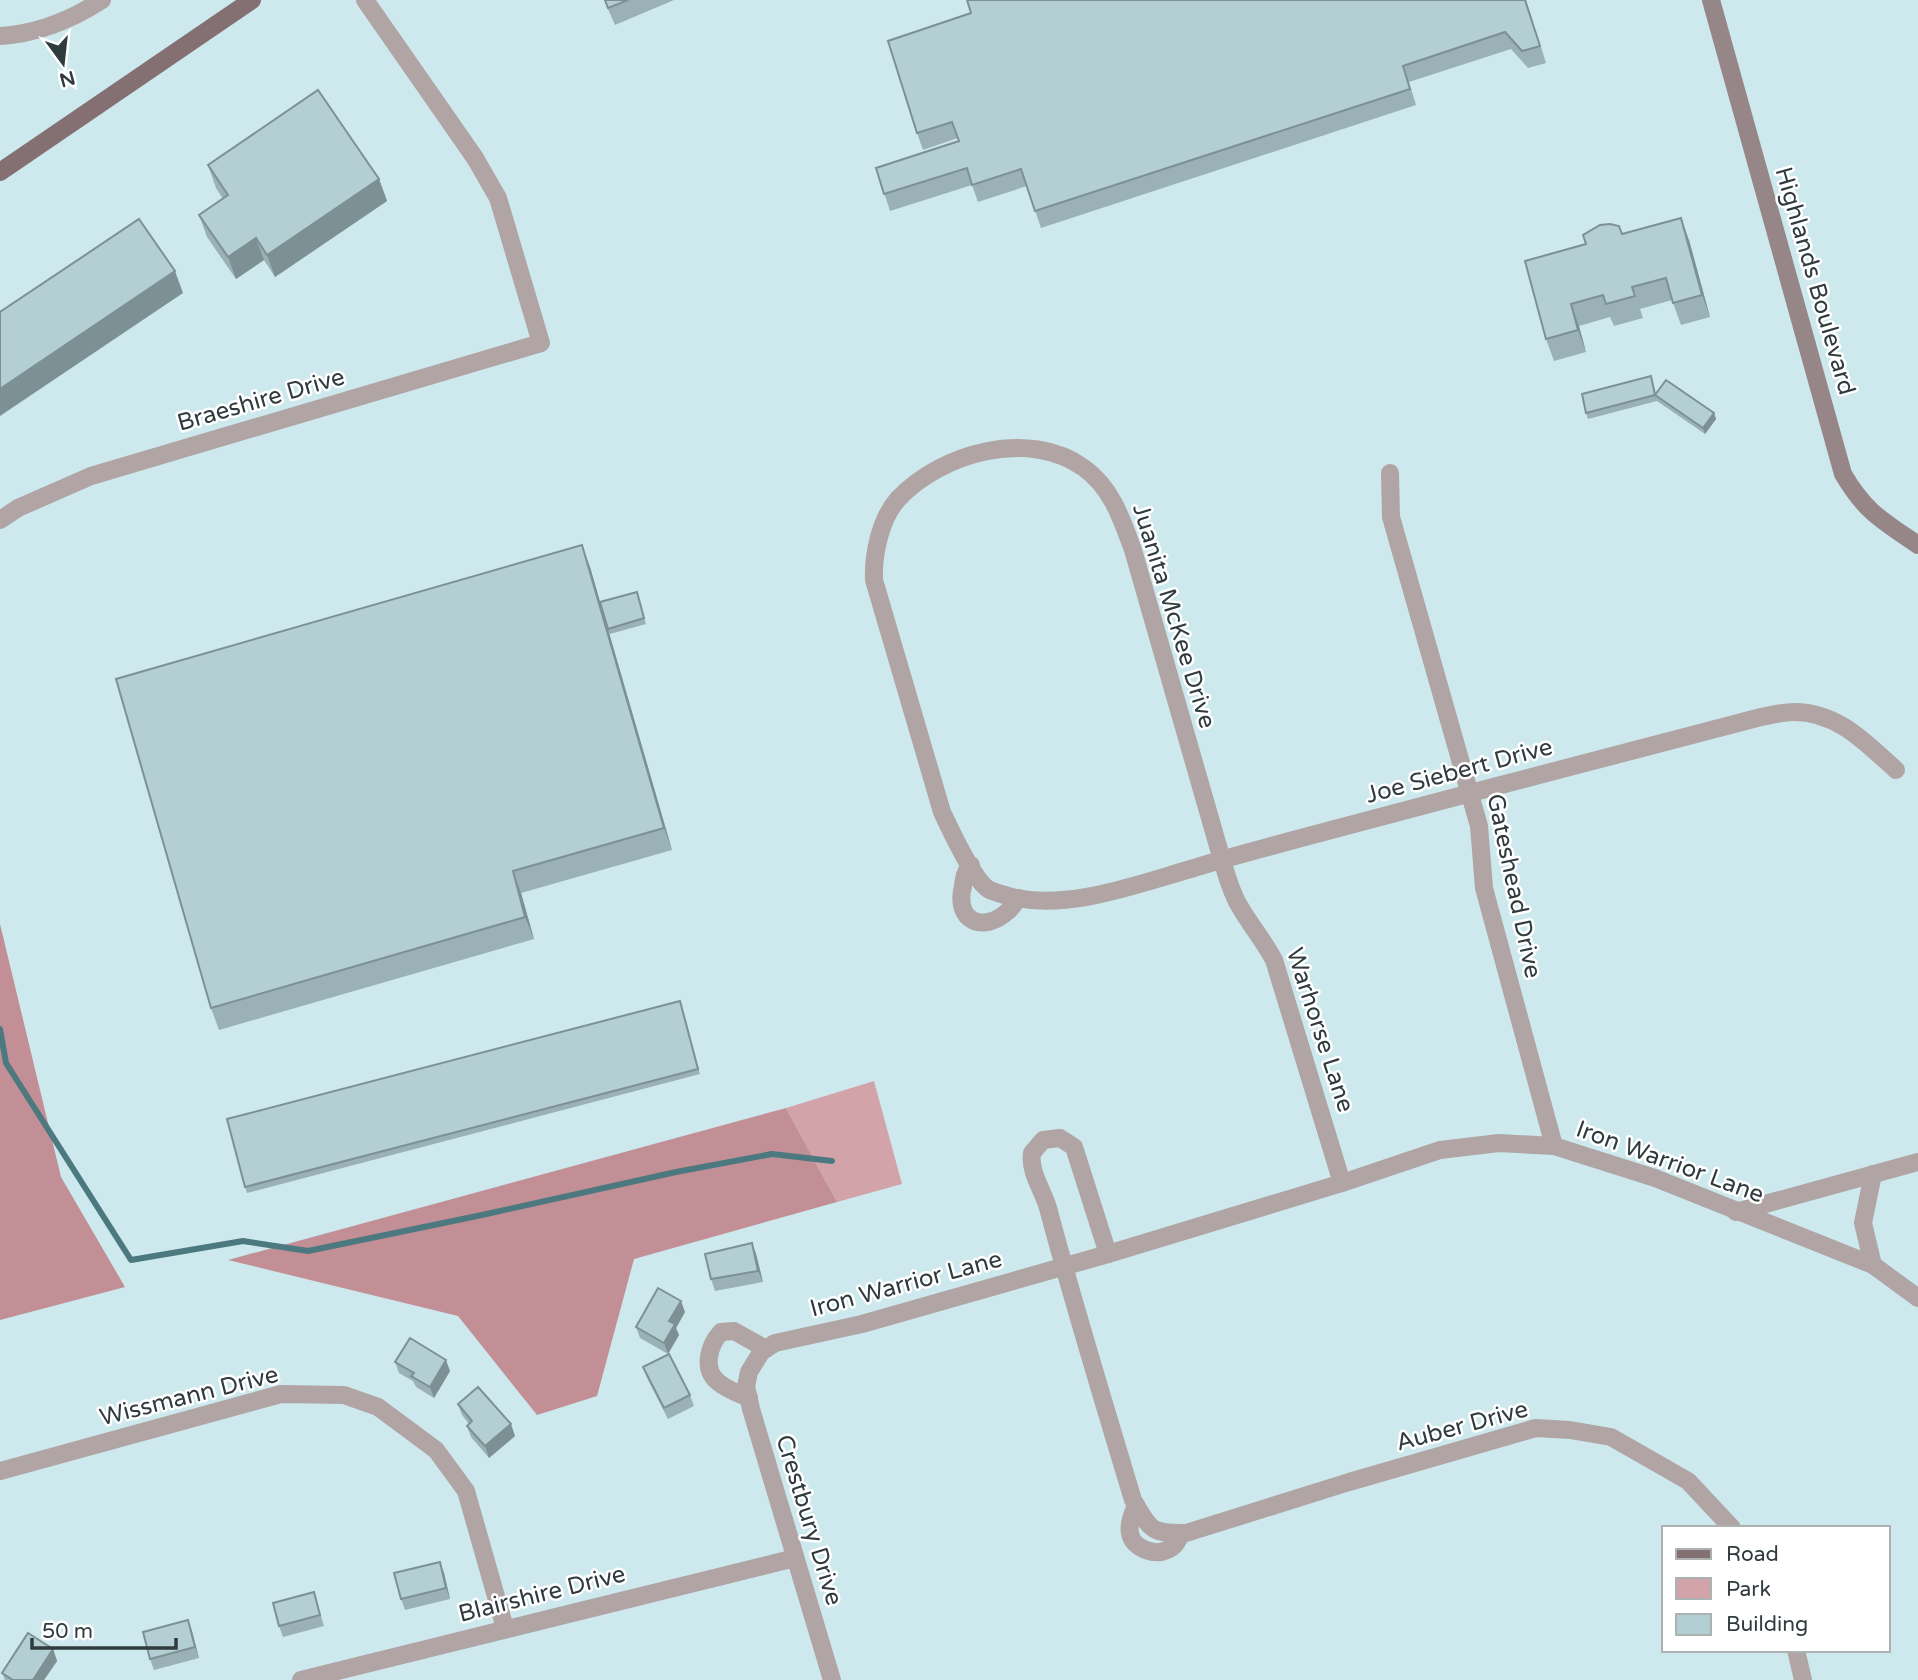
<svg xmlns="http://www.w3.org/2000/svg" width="1918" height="1680" font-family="'Varela Round',sans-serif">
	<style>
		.green { fill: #d2a4a9 }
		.forest { fill: #c28f96 }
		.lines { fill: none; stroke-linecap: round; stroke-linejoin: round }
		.stream { stroke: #4c7980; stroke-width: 6 }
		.street { stroke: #b0a4a5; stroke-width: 18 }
		.secondary { stroke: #978688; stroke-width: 18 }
		.primary { stroke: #847072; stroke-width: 18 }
		.wall { fill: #9ab2b5 }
		.shaded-wall { fill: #7d9194 }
		.building { fill: #b3cfd3; stroke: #7d9194; stroke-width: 2 }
		.labels { text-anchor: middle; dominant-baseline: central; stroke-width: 5; stroke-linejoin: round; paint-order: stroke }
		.street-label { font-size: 24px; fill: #303b3d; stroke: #fff }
	</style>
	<rect width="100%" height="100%" fill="#cde9ed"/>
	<polygon class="green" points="874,1081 902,1184 837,1202 786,1108"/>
	<g class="forest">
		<polygon points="0,924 61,1177 125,1287 0,1320"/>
		<polygon points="786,1108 837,1202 634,1259 597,1396 537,1415 458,1316 228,1260"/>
	</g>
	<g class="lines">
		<polyline class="stream" points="0,1029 6,1063 131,1260 243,1241 308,1251 482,1215 676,1172 772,1154 832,1161"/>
		<g class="street">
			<path d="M0,36C37,34 71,20 102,0"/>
			<polyline points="1390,473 1391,517 1479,826 1484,888 1554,1146"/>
			<polyline points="0,520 18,508 91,476 541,343 498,198 475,158 365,0"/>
			<path d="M971,865C965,872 964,877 963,886C954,921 983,934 1008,911C1012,908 1015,902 1019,898"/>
			<polyline points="1873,1174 1863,1223 1873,1265"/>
			<path d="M1342,1183L1274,960C1264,941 1251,926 1240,907C1231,893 1227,876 1222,860L1133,550C1122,520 1112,488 1084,468C1029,428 941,453 898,499C880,519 873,555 874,580L942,812C950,829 973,879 988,889C993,892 1002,894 1008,896C1065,912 1138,884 1194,868C1229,857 1265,848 1301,838C1454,797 1608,757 1761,717C1772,715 1783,712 1794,712C1838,712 1866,743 1896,770"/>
			<polyline points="1736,1212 1918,1162"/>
			<path d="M1108,1254L1074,1147L1060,1138L1043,1140L1032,1153C1029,1172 1043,1190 1048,1208C1074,1306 1104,1403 1133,1500C1150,1529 1150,1534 1186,1533L1349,1482L1536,1428L1570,1430L1611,1437L1688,1481L1732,1528"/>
			<path d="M749,1398C739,1394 726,1389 718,1382C702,1369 709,1345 721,1332L734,1331L766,1349"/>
			<polyline points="0,1471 281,1394 344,1395 378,1407 436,1450 466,1491 505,1628"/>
			<path d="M1136,1505C1133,1513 1128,1524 1130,1533C1132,1548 1154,1556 1167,1550C1175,1547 1178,1541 1181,1533"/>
			<polyline points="1796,1650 1803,1680"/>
			<polyline points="301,1680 795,1558"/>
			<polyline points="832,1680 751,1409 746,1386 749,1372 762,1351 775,1343 862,1324 1108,1254 1342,1183 1440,1150 1499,1143 1554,1146 1655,1178 1873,1265 1918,1298"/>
		</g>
		<path class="secondary" d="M1711,0L1843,474C1866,513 1883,521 1918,545"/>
		<polyline class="primary" points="0,172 252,0"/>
	</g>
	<g class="wall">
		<polygon points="604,0 674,0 615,25"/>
		<polygon points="968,0 1526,0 1546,63 1528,68 1511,49 1409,82 1416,105 1041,228 1027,186 978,202 972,185 890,211 876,168 959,141 958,138 923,150 917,133 971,13"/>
		<polygon points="208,165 379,179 387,201 275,277 264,260 236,279 207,237 199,215 223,199 216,188"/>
		<polygon points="1622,234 1689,240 1710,317 1681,325 1672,300 1640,309 1643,318 1614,326 1610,317 1579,326 1586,352 1554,361 1546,339 1525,261"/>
		<polygon points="1653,382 1656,394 1714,413 1716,419 1705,434 1657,401 1588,419 1586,413"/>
		<polygon points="590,567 600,602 637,592 646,624 610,634 609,633 672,850 521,893 534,939 219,1030 211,1008"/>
		<polygon points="682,1006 700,1074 247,1193 245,1187"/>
		<polygon points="752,1243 756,1254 763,1282 715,1291 711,1279"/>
		<polygon points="685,1312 676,1328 679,1335 668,1354 690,1395 694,1406 668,1419 647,1378 643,1367 668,1354 640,1338 636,1327"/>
		<polygon points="395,1362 450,1371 434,1398 416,1387 413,1381 399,1373"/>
		<polygon points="458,1404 515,1436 489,1458 471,1437 467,1426 469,1424 462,1415"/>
		<polygon points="444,1573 450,1599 405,1610 401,1599"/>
		<polygon points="314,1592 324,1626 283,1637 279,1626"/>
		<polygon points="188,1620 199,1658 154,1670 150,1659"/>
		<polygon points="53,1649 57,1661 44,1680 5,1680 2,1673"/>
	</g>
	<g class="shaded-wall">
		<polygon points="379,179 387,201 275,277 267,255"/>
		<polygon points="1681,218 1689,240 1710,317 1702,295"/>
		<polygon points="256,238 264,260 236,279 228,257"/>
		<polygon points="175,271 183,293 0,416 0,389"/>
		<polygon points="1571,304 1579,326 1586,352 1578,330"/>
		<polygon points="1714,413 1716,419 1705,434 1703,428"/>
		<polygon points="582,545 590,567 672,850 664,828"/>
		<polygon points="513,871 521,893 534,939 525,917"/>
		<polygon points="752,1243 756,1254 763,1282 758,1271"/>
		<polygon points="681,1301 685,1312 676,1328 679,1335 668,1354 664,1343 669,1321"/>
		<polygon points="446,1360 450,1371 434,1398 430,1387"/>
		<polygon points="511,1424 515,1436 489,1458 485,1446"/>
		<polygon points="440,1562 444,1573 450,1599 446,1588"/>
		<polygon points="188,1620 192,1631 199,1658 195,1647"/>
		<polygon points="53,1649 57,1661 44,1680 33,1680"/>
	</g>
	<g class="building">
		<polygon points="605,0 628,0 608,8"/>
		<polygon points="967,0 1525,0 1540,46 1522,51 1505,32 1403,66 1410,89 1035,211 1021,169 972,185 967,168 884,194 876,168 959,141 952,122 917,133 888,41 971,13"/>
		<polygon points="318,90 379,179 267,255 256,238 228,257 199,215 228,195 208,165"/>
		<polygon points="1681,218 1702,295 1673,303 1666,278 1632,287 1635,296 1606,304 1603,295 1571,304 1578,330 1546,339 1525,261 1586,244 1583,235 1600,225 1610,224 1619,226 1622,234"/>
		<polygon points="139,219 175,271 0,389 0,312"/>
		<polygon points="1651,376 1655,395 1586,413 1582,394"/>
		<polygon points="1666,380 1714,413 1703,428 1655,395"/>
		<polygon points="582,545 664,828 513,871 525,917 211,1008 116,679"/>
		<polygon points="637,592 644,618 608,629 600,602"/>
		<polygon points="680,1001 698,1069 245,1187 227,1119"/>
		<polygon points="752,1243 758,1271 711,1279 705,1254"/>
		<polygon points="658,1288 681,1301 669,1321 675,1324 664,1343 636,1327"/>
		<polygon points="410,1338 446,1360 430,1387 411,1376 414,1373 395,1362"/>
		<polygon points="669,1354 690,1395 664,1408 643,1367"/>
		<polygon points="478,1387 511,1424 485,1446 467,1426 472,1421 458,1404"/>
		<polygon points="440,1562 446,1588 401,1599 394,1573"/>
		<polygon points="314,1592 320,1615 279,1626 273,1603"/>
		<polygon points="188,1620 195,1647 150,1659 143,1632"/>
		<polygon points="28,1633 53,1649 33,1680 13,1680 2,1673"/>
	</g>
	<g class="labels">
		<g class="street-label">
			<text transform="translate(1815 281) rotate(74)">Highlands Boulevard</text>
			<text transform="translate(261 400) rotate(-16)">Braeshire Drive</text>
			<text transform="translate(1174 616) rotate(73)">Juanita McKee Drive</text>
			<text transform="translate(1459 771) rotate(-15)">Joe Siebert Drive</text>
			<text transform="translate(1514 886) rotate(78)">Gateshead Drive</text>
			<text transform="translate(1320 1030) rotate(72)">Warhorse Lane</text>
			<text transform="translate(1670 1162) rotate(20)">Iron Warrior Lane</text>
			<text transform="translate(906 1284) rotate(-15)">Iron Warrior Lane</text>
			<text transform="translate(189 1396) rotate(-14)">Wissmann Drive</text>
			<text transform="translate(1462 1426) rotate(-15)">Auber Drive</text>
			<text transform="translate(809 1520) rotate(73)">Crestbury Drive</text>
			<text transform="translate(542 1594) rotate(-14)">Blairshire Drive</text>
		</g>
	</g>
	<rect x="1662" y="1526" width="228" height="126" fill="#ffffff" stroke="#acb1b1" stroke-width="2"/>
	<rect x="1676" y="1549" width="35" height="10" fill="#847072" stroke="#acb1b1" stroke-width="2"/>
	<text x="1726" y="1561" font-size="21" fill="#303b3d">Road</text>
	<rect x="1676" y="1578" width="35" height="21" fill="#d2a4a9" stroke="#acb1b1" stroke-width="2"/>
	<text x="1726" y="1596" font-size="21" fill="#303b3d">Park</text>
	<rect x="1676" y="1614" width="35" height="21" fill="#b3cfd3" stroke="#acb1b1" stroke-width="2"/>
	<text x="1726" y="1631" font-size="21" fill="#303b3d">Building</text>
	<g transform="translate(63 63) rotate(165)" stroke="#ffffff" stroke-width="5" paint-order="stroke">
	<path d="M0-5L12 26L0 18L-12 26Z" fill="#303b3d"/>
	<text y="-10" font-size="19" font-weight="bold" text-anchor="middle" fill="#303b3d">N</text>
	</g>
	<path d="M32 1638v10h144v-10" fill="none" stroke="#303b3d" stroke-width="3.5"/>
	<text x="42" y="1638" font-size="21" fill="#303b3d" stroke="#ffffff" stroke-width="5" paint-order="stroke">50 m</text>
</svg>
